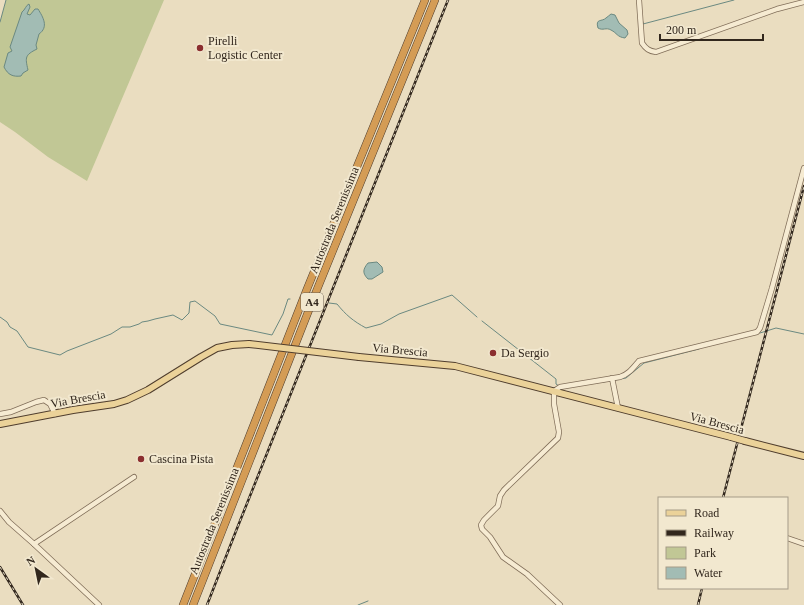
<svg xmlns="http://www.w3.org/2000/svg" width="804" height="605" font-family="'Times New Roman',serif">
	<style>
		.green { fill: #c1c795 }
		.water { fill: #a2bcb4; stroke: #6b8981 }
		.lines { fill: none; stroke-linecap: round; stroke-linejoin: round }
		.stream { stroke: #6b8981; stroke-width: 1 }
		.minor-casing { stroke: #816e59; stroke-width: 6 }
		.major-casing { stroke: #4f3d2d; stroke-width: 8 }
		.highway-casing { stroke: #4f3d2d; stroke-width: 8 }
		.minor { stroke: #f6ebd2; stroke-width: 4.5 }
		.major { stroke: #ebd299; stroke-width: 6 }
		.highway { stroke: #d49c55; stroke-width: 7 }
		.rail-casing { stroke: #32271d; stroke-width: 2.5 }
		.rail { stroke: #f2e8cf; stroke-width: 1; stroke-dasharray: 3; stroke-linecap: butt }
		.major-bridge-casing { stroke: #4f3d2d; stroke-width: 8; stroke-linecap: butt }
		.major-bridge { stroke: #ebd299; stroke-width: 6 }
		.poi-dot { fill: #8b2e2f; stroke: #f2e8cf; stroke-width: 1.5 }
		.labels { text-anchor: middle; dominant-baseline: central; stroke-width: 4; stroke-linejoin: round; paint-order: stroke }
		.shield { fill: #f2e8cf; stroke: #6c6152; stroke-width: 1 }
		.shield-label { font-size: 11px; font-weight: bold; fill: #32271d }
		.poi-label { font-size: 12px; fill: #32271d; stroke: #f2e8cf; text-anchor: start }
		.street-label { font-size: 12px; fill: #32271d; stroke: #f2e8cf }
	</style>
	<rect width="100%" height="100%" fill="#eaddc0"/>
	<polygon class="green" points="6,0 164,0 87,181 48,157 15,132 0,122 0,22"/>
	<g class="water">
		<path d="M29,4L30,7L27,14L30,15L35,9H38C43,17 49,27 39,34L36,45L37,49C25,55 25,57 28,70L23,73L21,76C13,77 8,75 4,67L8,53L12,51L10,47L22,12C25,10 26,5 29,4Z"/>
		<path d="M611,14L615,15L619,23L627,30L628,34L625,38C617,37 617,33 611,30C606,27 603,31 598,28C595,18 602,22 606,18C608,17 609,15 611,14Z"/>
		<path d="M377,262L382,267L383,272L372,279H368C362,273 363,269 368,263Z"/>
	</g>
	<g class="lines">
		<g class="stream">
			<polyline points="0,22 6,0"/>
			<polyline points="643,22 643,24 734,0"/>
			<path d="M329,303L337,304C346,315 353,321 366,328L381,324L399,314L452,295L477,317"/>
			<polyline points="0,317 7,322 10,327 17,331 28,347 60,355 67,351 111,334 122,327 130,327 139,324 142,322 148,321 155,319 173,315 182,320 189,313 190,302 195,301 215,316 220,324 272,335 283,314 288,299 290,299"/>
			<polyline points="482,321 556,379 556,384 559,386"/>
			<polyline points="760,333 776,328 804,334"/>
			<polyline points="615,380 626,378 644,363 699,349"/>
			<polyline points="595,383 610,381"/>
			<polyline points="358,605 368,601"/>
		</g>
		<g class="minor-casing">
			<g id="minor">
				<path d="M639,0L642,43C646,49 649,51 656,52L777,9L804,2"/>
				<polyline points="612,378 618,408"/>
				<polyline points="0,414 11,412 36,402 44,400 50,404 55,414"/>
				<polyline points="0,511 9,522 34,544 99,605"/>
				<polyline points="787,538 804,544"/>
				<polyline points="34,544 134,477"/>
				<path d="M560,605L527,574L503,557L490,537L482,529L481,525L484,520L498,506L500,496L504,490L558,438L559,432L554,404V391L560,387L620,377C629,374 633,368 639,361L757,332L760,328L772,288L804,168"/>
			</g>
		</g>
		<g class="major-casing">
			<g id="major">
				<polyline points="359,357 455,366 731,437"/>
				<polyline points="0,424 73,410 114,404 127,400 148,390 201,357 217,348 232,345 249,344"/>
				<polyline points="745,441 804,456"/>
			</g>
		</g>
		<g class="highway-casing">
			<g id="highway">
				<polyline points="183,605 307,289 425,0"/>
				<polyline points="193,605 316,292 435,0"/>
			</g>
		</g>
		<use href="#minor" class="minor"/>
		<use href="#major" class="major"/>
		<use href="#highway" class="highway"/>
		<g class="rail-casing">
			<g id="rail">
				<polyline points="723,498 804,186"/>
				<polyline points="0,567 23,605"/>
				<polyline points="207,605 236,531 448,0"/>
				<polyline points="698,605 702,588"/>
			</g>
		</g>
		<use href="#rail" class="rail"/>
		<g class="major-bridge-casing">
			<g id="major-bridge">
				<polyline points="249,344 359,357"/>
				<polyline points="731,437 745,441"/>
			</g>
		</g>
		<use href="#major-bridge" class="major-bridge"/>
	</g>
	<g class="poi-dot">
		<circle cx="200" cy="48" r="4"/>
		<circle cx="493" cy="353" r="4"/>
		<circle cx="141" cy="459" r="4"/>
	</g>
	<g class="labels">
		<rect class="shield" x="301" y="293" width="22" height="18" rx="3"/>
		<g class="shield-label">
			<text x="312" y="302">A4</text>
		</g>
		<g class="poi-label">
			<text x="208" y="41">Pirelli<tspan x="208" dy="14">Logistic Center</tspan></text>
			<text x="501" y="353">Da Sergio</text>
			<text x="149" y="459">Cascina Pista</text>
		</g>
		<g class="street-label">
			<text transform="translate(334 220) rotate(-68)">Autostrada Serenissima</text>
			<text transform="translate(400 350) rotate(5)">Via Brescia</text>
			<text transform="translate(78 399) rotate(-10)">Via Brescia</text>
			<text transform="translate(717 423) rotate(15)">Via Brescia</text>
			<text transform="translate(214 521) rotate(-68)">Autostrada Serenissima</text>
		</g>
	</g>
	<rect x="658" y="497" width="130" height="92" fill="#f2e8cf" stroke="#a59b88"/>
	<rect x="666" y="510" width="20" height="6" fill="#ebd299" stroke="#a59b88"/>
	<text x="694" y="517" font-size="12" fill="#32271d">Road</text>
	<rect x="666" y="530" width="20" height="6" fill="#32271d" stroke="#a59b88"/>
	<text x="694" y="537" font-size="12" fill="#32271d">Railway</text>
	<rect x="666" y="547" width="20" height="12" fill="#c1c795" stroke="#a59b88"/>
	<text x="694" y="557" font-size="12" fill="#32271d">Park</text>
	<rect x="666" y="567" width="20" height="12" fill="#a2bcb4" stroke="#a59b88"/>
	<text x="694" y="577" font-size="12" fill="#32271d">Water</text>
	<g transform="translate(36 569) rotate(327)" stroke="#f2e8cf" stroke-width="3" paint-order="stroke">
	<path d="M0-3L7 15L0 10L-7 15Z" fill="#32271d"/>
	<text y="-6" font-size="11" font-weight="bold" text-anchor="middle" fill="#32271d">N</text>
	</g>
	<path d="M660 34v6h103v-6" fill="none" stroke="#32271d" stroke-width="2"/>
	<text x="666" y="34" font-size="12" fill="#32271d" stroke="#f2e8cf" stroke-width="3" paint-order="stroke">200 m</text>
</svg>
